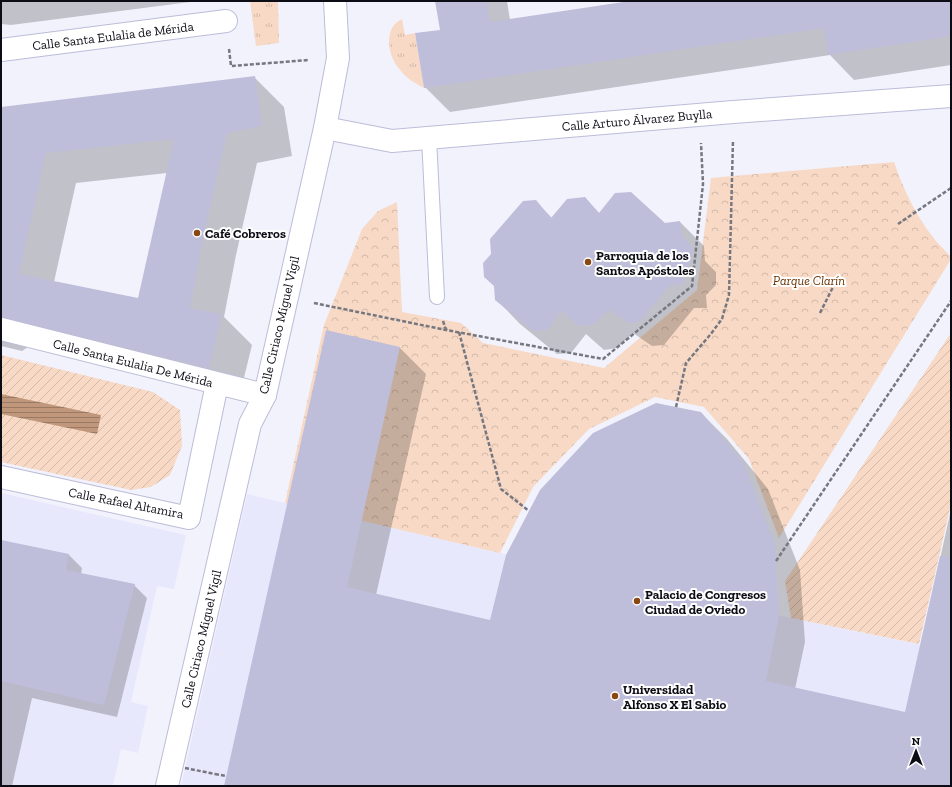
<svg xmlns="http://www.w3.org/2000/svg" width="952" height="787" font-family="'Zilla Slab',serif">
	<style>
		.built { fill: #e8e8fd }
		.grass { fill: url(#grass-tufts) }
		.forest { fill: url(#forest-crowns) }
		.garden { fill: url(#garden-furrows) }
		.water { fill: url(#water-rules) }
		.shadow { fill: #0003; fill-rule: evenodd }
		.building { fill: #bfbeda; fill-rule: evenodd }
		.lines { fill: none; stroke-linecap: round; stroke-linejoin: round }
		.lane-casing { stroke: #bcbcd8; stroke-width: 16 }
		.street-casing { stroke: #bcbcd8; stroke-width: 24 }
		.path { stroke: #777780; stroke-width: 2.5; stroke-dasharray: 4 2; stroke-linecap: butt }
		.lane { stroke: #fff; stroke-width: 14 }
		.street { stroke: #fff; stroke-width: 22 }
		.path-bridge { stroke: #777780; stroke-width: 2.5; stroke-dasharray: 4 2; stroke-linecap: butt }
		.poi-dot { fill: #884811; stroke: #fff; stroke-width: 1.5 }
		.labels { text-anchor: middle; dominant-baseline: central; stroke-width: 4; stroke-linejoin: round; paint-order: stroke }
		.street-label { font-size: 13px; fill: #0c0c15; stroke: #fff }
		.poi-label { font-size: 13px; font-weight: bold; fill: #0c0c15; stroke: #fff; text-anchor: start }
		.park-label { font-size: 13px; font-style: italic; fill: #683303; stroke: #fff }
	</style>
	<defs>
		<pattern id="grass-tufts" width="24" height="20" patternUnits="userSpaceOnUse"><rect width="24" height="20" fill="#f7d9c5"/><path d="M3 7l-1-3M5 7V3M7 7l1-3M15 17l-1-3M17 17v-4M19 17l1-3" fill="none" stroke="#d3b9a8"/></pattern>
		<pattern id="forest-crowns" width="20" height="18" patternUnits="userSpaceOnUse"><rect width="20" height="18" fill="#f7d9c5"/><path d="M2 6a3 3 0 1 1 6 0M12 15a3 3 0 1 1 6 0" fill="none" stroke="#d3b9a8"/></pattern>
		<pattern id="garden-furrows" width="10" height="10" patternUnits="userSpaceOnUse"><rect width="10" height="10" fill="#f7d9c5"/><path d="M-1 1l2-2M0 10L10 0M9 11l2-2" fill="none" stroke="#d3b9a8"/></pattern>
		<pattern id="water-rules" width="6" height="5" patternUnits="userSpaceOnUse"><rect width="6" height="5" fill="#c0977b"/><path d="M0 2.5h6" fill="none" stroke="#9a7a64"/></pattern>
	</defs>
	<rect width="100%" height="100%" fill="#f2f2fd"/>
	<g class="built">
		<polygon points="1,493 186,535 174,589 157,586 131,702 148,706 138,753 121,749 113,786 1,786"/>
		<polygon points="247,494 500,553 791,618 951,651 951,786 181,786"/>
	</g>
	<g class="grass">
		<polygon points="250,1 278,1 279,43 256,46"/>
		<path d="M402,19L405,35L415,33L424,88C415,83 407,79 401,71C388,58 382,28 402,19Z"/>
	</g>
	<path class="forest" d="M894,162C903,188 915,214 932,236C938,244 945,250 951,257V259L779,538L749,459L704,407L655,397L589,429L533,487L500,553L285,503L324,325L362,229L378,211L397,202L402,312L461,323L483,343L604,368L697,290L711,178Z"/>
	<g class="garden">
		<polygon points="951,333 951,504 919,644 791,618 785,581"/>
		<polygon points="1,355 153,392 180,410 182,446 170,475 151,487 131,490 1,462"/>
	</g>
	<polygon class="water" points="1,394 101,415 97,434 1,414"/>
	<g class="shadow">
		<polygon points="1,1 198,1 11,25 1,24"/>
		<polygon points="436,1 507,1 510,20 643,1 951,1 951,65 854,80 830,55 450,112 425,87 441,31"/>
		<path d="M254,77L284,107L292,156L257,163L236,255L224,317L252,345L239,398L28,347L22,351L1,346V118ZM167,173L139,299L54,282L76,183Z"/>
		<polygon points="584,198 600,214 665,224 680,222 704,246 705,261 716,272 716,285 706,295 707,308 694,308 664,345 652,346 633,333 617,348 604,350 586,334 571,353 557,354 520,324 496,299 492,255 535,201 552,218"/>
		<polygon points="327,332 400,348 426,374 376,595 491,621 701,413 727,439 768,489 800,570 805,642 795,689 906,714 951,509 951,786 225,786"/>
		<polygon points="1,541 69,555 82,568 81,574 134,585 147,598 117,717 32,698 12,786 1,786"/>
	</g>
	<g class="building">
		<polygon points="435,1 487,1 490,22 630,1 951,1 951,36 828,55 824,28 424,88 415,33 440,30"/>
		<path d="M255,76L262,126L227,133L206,224L190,308L222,314L209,368L1,317V107ZM174,139L138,298L19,274L46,153Z"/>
		<polygon points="631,192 665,223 680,221 682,236 692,247 692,261 683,271 684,284 670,285 640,321 628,323 609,310 593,325 579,326 561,311 547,330 533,331 495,300 494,286 484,277 483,263 491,254 490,239 523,201 536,200 551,218 567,199 585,197 599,213 615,193"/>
		<polygon points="326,330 400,347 347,587 490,620 506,555 540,490 593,433 656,403 701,412 743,462 775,544 779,615 766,681 905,712 940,556 951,557 951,786 224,786"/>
		<polygon points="1,540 69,554 66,570 135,584 104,705 1,681"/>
	</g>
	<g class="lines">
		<g class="lane-casing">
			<polyline id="lane" points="429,138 437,297"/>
		</g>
		<g class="street-casing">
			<g id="street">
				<polyline points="1,50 226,21"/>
				<polyline points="325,128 392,141 733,112 951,96"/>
				<polyline points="1,329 265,395"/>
				<polyline points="1,477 189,518 217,384"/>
				<polyline points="167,786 250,424 265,395 325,128 338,58 335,1"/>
			</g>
		</g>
		<g class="path">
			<polyline points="229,49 231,66 309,60"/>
			<polyline points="898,224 951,188"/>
			<polyline points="314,303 446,330 603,359 692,286 703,184 701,143"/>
			<polyline points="820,313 835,283"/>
			<polyline points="443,321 446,330"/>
			<polyline points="459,332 501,489 529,511"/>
			<polyline points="676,407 686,363 710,335 722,319 729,295 733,140"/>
			<polyline points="776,561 951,301"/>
			<polyline points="215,774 226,776"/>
		</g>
		<use href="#lane" class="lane"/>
		<use href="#street" class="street"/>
		<polyline class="path-bridge" points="185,768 215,774"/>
	</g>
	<g class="poi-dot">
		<circle cx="197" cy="233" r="4"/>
		<circle cx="588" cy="262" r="4"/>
		<circle cx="637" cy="601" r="4"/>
		<circle cx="615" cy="696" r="4"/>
	</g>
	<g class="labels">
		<g class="street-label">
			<text transform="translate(113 36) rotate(-7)">Calle Santa Eulalia de Mérida</text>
			<text transform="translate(637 120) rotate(-5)">Calle Arturo Álvarez Buylla</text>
			<text transform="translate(279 325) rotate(-77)">Calle Ciriaco Miguel Vigil</text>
			<text transform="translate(133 363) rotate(14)">Calle Santa Eulalia De Mérida</text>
			<text transform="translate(126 503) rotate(11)">Calle Rafael Altamira</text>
			<text transform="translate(201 639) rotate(-77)">Calle Ciriaco Miguel Vigil</text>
		</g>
		<g class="poi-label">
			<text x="205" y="233">Café Cobreros</text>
			<text x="596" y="255">Parroquia de los<tspan x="596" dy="15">Santos Apóstoles</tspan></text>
			<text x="645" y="594">Palacio de Congresos<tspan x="645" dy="15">Ciudad de Oviedo</tspan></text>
			<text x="623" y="689">Universidad<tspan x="623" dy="15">Alfonso X El Sabio</tspan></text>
		</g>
		<g class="park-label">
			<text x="809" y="280">Parque Clarín</text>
		</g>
	</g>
	<rect width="952" height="787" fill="none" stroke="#0c0c15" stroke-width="4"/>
	<g transform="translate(916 751)" stroke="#ffffff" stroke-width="3" paint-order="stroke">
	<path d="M0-3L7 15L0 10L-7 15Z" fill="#0c0c15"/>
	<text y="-6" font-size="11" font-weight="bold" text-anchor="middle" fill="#0c0c15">N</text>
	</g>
</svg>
